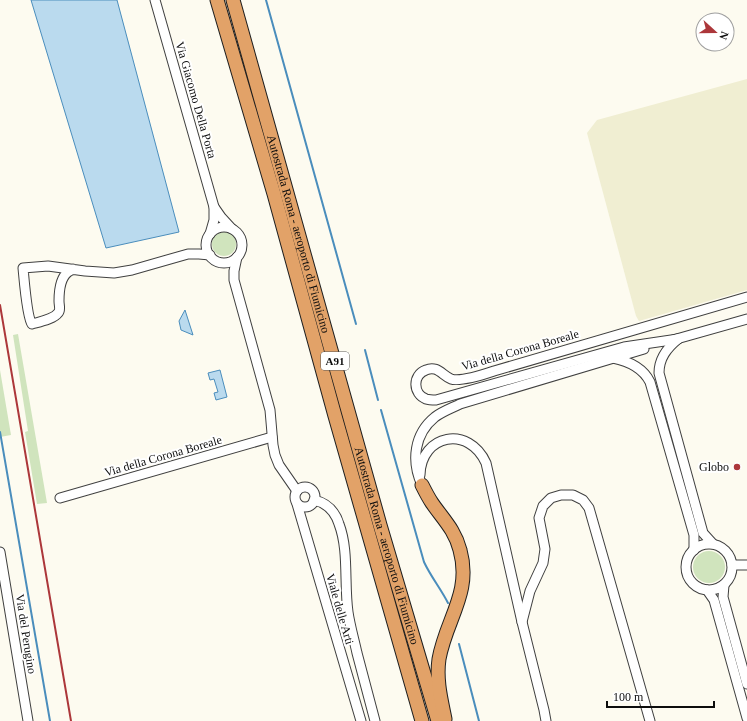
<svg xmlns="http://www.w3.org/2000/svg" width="747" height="721" font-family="'Times New Roman',serif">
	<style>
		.farmland { fill: #f0eed2 }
		.green { fill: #d0e4bd }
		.water { fill: #badaee; stroke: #4a8dbc }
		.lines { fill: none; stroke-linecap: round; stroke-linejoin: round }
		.stream { stroke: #4a8dbc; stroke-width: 2 }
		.minor-casing { stroke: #404040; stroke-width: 11 }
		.highway-casing { stroke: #1e1e1e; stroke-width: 15 }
		.minor { stroke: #fff; stroke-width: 9 }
		.highway { stroke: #e2a268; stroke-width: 13 }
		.rail { stroke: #ac373a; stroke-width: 2 }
		.poi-dot { fill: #ac373a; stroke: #fff; stroke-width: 1.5 }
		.labels { text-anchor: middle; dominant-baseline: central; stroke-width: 4; stroke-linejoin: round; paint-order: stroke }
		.shield { fill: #fff; stroke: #565656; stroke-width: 1 }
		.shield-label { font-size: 11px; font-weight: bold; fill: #0d0d0d }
		.street-label { font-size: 12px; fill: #0d0d0d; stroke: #fff }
		.poi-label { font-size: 12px; fill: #0d0d0d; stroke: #fff; text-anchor: end }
	</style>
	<rect width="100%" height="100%" fill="#fdfbf0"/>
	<polygon class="farmland" points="747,79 747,290 639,321 636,316 587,133 597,120"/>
	<g class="green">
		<circle cx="224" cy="244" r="12"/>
		<polygon points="18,334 47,503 37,504 25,432 28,431 13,335"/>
		<polygon points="0,370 11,435 0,437"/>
		<circle cx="709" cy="567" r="16"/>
	</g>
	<g class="water">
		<polygon points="31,0 117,0 179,232 106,248"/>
		<polygon points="185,310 193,335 181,330 179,321"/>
		<polygon points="220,370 227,397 216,400 214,393 218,392 214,379 210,380 208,373"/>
	</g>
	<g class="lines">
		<g class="stream">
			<polyline points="266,0 356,324"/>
			<polyline points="365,350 378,400"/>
			<path d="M381,410L424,562C431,577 441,589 448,603"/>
			<polyline points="0,432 50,721"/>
			<polyline points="459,644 479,721"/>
		</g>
		<g class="minor-casing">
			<g id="minor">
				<polyline points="155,0 214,207 214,220 210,234"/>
				<polyline points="214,207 221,217 232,229"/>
				<circle cx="224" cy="245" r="18"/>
				<polyline points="237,257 234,271 234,280 270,410 273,445 275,455 279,465 297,491"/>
				<path d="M73,269C72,270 69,271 68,272C60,278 59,292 59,301C59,306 61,310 58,313C54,319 39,322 32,324C27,318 24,278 23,268L48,266L85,271L114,273L132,270L188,254H199L210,255"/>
				<path d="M678,339L624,347L436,400C432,400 429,400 426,399C413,394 412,375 426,370C437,365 442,375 451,379C460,382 485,374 494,371L747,297"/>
				<path d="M678,339C667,348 659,358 659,373L703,533L713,544"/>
				<polyline points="673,340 747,319"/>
				<path d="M613,358C628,361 643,368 650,382L694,535V550"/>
				<path d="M420,475C421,434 469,425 486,463L522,622L544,710L546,721"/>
				<path d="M422,485C411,461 414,434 435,417C443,411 452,408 460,404L644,349"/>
				<circle cx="305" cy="497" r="10"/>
				<polyline points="60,498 272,437"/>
				<path d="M314,500C327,503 335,511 339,524C349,550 344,584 348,612C350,626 354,639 357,653C363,676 369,698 375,721"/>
				<polyline points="297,504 361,721"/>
				<circle cx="709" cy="567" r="23"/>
				<polyline points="0,552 28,721"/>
				<polyline points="732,565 747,565"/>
				<polyline points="724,585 723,597 747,684"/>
				<polyline points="707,590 714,600 747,718"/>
				<polyline points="522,622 530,591 543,563 545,549 539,518 543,506 551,498 561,495 573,495 583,500 589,508 650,721"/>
			</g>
		</g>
		<g class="highway-casing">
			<g id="highway">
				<polyline points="217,0 274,194 335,416 422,721"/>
				<path id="s1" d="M233,0L380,525L438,721"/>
				<path d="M422,485C425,491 428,497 432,503C443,519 455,530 460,550C472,593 446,619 439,659C436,680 441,699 445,719"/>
			</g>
		</g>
		<use href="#minor" class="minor"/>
		<use href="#highway" class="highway"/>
		<polyline class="rail" points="0,305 71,721"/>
	</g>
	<circle class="poi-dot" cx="737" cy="467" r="4"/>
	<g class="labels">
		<rect class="shield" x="321" y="352" width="28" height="18" rx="3"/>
		<g class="shield-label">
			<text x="335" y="361">A91</text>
		</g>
		<g class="street-label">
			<text transform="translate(196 100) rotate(74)">Via Giacomo Della Porta</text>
			<text stroke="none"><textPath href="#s1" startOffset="243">Autostrada Roma - aeroporto di Fiumicino</textPath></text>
			<text transform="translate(520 350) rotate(-16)">Via della Corona Boreale</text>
			<text transform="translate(163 456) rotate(-16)">Via della Corona Boreale</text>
			<text stroke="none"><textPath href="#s1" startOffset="567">Autostrada Roma - aeroporto di Fiumicino</textPath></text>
			<text transform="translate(340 609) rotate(74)">Viale delle Arti</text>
			<text transform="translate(26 634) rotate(81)">Via del Perugino</text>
		</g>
		<g class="poi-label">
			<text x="729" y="467">Globo</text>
		</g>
	</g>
	<g transform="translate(715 32) rotate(111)"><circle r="19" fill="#ffffff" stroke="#9e9e9e"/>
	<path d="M0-3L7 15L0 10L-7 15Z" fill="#ac373a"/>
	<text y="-6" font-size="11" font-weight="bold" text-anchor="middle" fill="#0d0d0d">N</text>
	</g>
	<path d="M607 701v6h107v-6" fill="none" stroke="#0d0d0d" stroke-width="2"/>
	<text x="613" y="701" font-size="12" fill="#0d0d0d" stroke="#ffffff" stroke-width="3" paint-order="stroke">100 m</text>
</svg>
